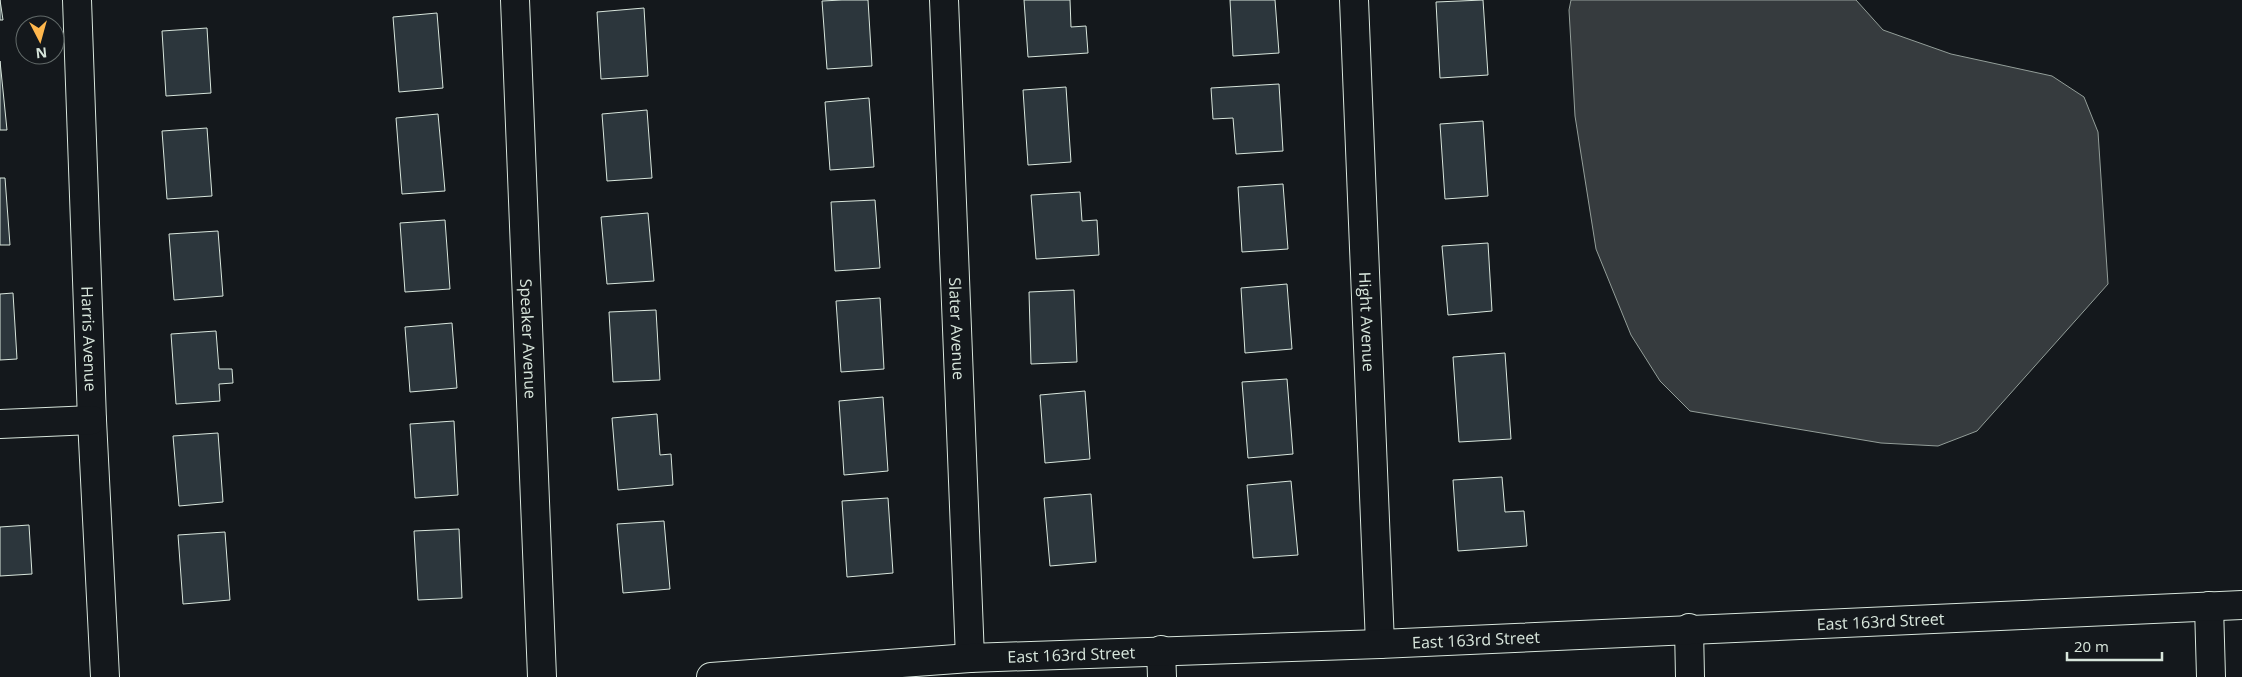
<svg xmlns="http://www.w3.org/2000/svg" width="2242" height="677" font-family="'Open Sans',sans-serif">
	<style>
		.water { fill: #363b3e; stroke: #939e99 }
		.building { fill: #2c363c; stroke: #d8e6dc }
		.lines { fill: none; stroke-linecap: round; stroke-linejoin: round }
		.street-casing { stroke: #d8e6dc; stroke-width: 30 }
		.secondary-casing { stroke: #d8e6dc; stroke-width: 30 }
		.street { stroke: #14181c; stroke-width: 28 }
		.secondary { stroke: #14181c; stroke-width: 28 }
		.labels { text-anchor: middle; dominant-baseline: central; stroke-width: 4; stroke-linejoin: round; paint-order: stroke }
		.street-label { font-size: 16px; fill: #d8e6dc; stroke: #14181c }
	</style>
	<rect width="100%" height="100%" fill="#14181c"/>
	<polygon class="water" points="1571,0 1856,0 1883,30 1951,54 2052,76 2084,97 2098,132 2108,284 1977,431 1938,446 1881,443 1690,411 1660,381 1631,335 1596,249 1575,116 1569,10"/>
	<g class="building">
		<polygon points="0,0 3,20 0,20"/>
		<polygon points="842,0 868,0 872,66 827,69 822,1"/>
		<polygon points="1024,0 1070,0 1071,27 1086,26 1088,53 1028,57"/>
		<polygon points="1230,0 1275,0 1279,53 1233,56"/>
		<polygon points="1483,0 1488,75 1440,78 1436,2"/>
		<polygon points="644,8 648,76 601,79 597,12"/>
		<polygon points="437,13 443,88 399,92 393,17"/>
		<polygon points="207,28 211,93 166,96 162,31"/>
		<polygon points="0,61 7,130 0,130"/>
		<polygon points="1279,84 1283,151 1236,154 1233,118 1213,119 1211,88"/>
		<polygon points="1066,87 1071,162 1028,165 1023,90"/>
		<polygon points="869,98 874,167 830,170 825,102"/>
		<polygon points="647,110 652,178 607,181 602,114"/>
		<polygon points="438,114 445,191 402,194 396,118"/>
		<polygon points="1483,121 1488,196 1445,199 1440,124"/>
		<polygon points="207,128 212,196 167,199 162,131"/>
		<polygon points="0,178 5,178 10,245 0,245"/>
		<polygon points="1283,184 1288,249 1242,252 1238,187"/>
		<polygon points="1080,192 1082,221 1097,220 1099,255 1036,259 1031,195"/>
		<polygon points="875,200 880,268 835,271 831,202"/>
		<polygon points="648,213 654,281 607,284 601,217"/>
		<polygon points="445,220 450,289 405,292 400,223"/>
		<polygon points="218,231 223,296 174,300 169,234"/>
		<polygon points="1488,243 1492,311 1448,315 1442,246"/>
		<polygon points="1287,284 1292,349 1245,353 1241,288"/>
		<polygon points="1074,290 1077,362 1031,364 1029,292"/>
		<polygon points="13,293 17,359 0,360 0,294"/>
		<polygon points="880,298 884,369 841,372 836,301"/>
		<polygon points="656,310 660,380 613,382 609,312"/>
		<polygon points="452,323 457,388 410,392 405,327"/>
		<polygon points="216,331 219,369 232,369 233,383 219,384 220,401 176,404 171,334"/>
		<polygon points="1505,353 1511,439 1459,442 1453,357"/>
		<polygon points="1287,379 1293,454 1248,458 1242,382"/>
		<polygon points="1085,391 1090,459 1045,463 1040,395"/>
		<polygon points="883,397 888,471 844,475 839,401"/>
		<polygon points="657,414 660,455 671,454 673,485 618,490 612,418"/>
		<polygon points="454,421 458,495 415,498 410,424"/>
		<polygon points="218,433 223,502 179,506 173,436"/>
		<polygon points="1502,477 1505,512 1524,511 1527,546 1458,551 1453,480"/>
		<polygon points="1291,481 1298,555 1253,558 1247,485"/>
		<polygon points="1091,494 1096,562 1050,566 1044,498"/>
		<polygon points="888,498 893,573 847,577 842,501"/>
		<polygon points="664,521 670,589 623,593 617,524"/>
		<polygon points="29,525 32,574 0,576 0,527"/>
		<polygon points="459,529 462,598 418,600 414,531"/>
		<polygon points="225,532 230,600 183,604 178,535"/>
	</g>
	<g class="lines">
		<g class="street-casing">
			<g id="street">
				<path id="s1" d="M77,0L92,420L105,677"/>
				<path id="s2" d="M515,0L542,677"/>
				<path id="s3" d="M944,0L970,658"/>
				<path id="s4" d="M1354,0L1380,644"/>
				<polyline points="0,424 92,420"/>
				<polyline points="2209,606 2211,677"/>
				<polyline points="1689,628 1690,677"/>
				<polyline points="1161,650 1162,677"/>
			</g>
		</g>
		<g class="secondary-casing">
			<g id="secondary">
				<path id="s5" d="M711,677L970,658L1380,644L2242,605"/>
			</g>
		</g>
		<use href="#street" class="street"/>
		<use href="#secondary" class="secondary"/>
	</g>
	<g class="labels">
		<g class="street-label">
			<text stroke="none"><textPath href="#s4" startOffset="322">Hight Avenue</textPath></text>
			<text stroke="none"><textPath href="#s3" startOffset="329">Slater Avenue</textPath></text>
			<text stroke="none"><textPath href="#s2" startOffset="339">Speaker Avenue</textPath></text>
			<text stroke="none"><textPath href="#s1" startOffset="339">Harris Avenue</textPath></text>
			<text stroke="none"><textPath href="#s5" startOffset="1171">East 163rd Street</textPath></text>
			<text stroke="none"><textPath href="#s5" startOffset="766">East 163rd Street</textPath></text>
			<text stroke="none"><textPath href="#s5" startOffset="361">East 163rd Street</textPath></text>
		</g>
	</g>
	<g transform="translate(40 40) rotate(174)"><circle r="24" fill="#14181c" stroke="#626a69"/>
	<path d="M0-4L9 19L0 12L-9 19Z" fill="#ffb74d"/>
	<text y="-8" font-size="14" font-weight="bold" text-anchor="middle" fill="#d8e6dc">N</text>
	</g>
	<path d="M2067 652v8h95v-8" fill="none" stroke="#d8e6dc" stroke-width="2.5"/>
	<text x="2074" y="652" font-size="15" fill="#d8e6dc" stroke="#14181c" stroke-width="4" paint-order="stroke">20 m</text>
</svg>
